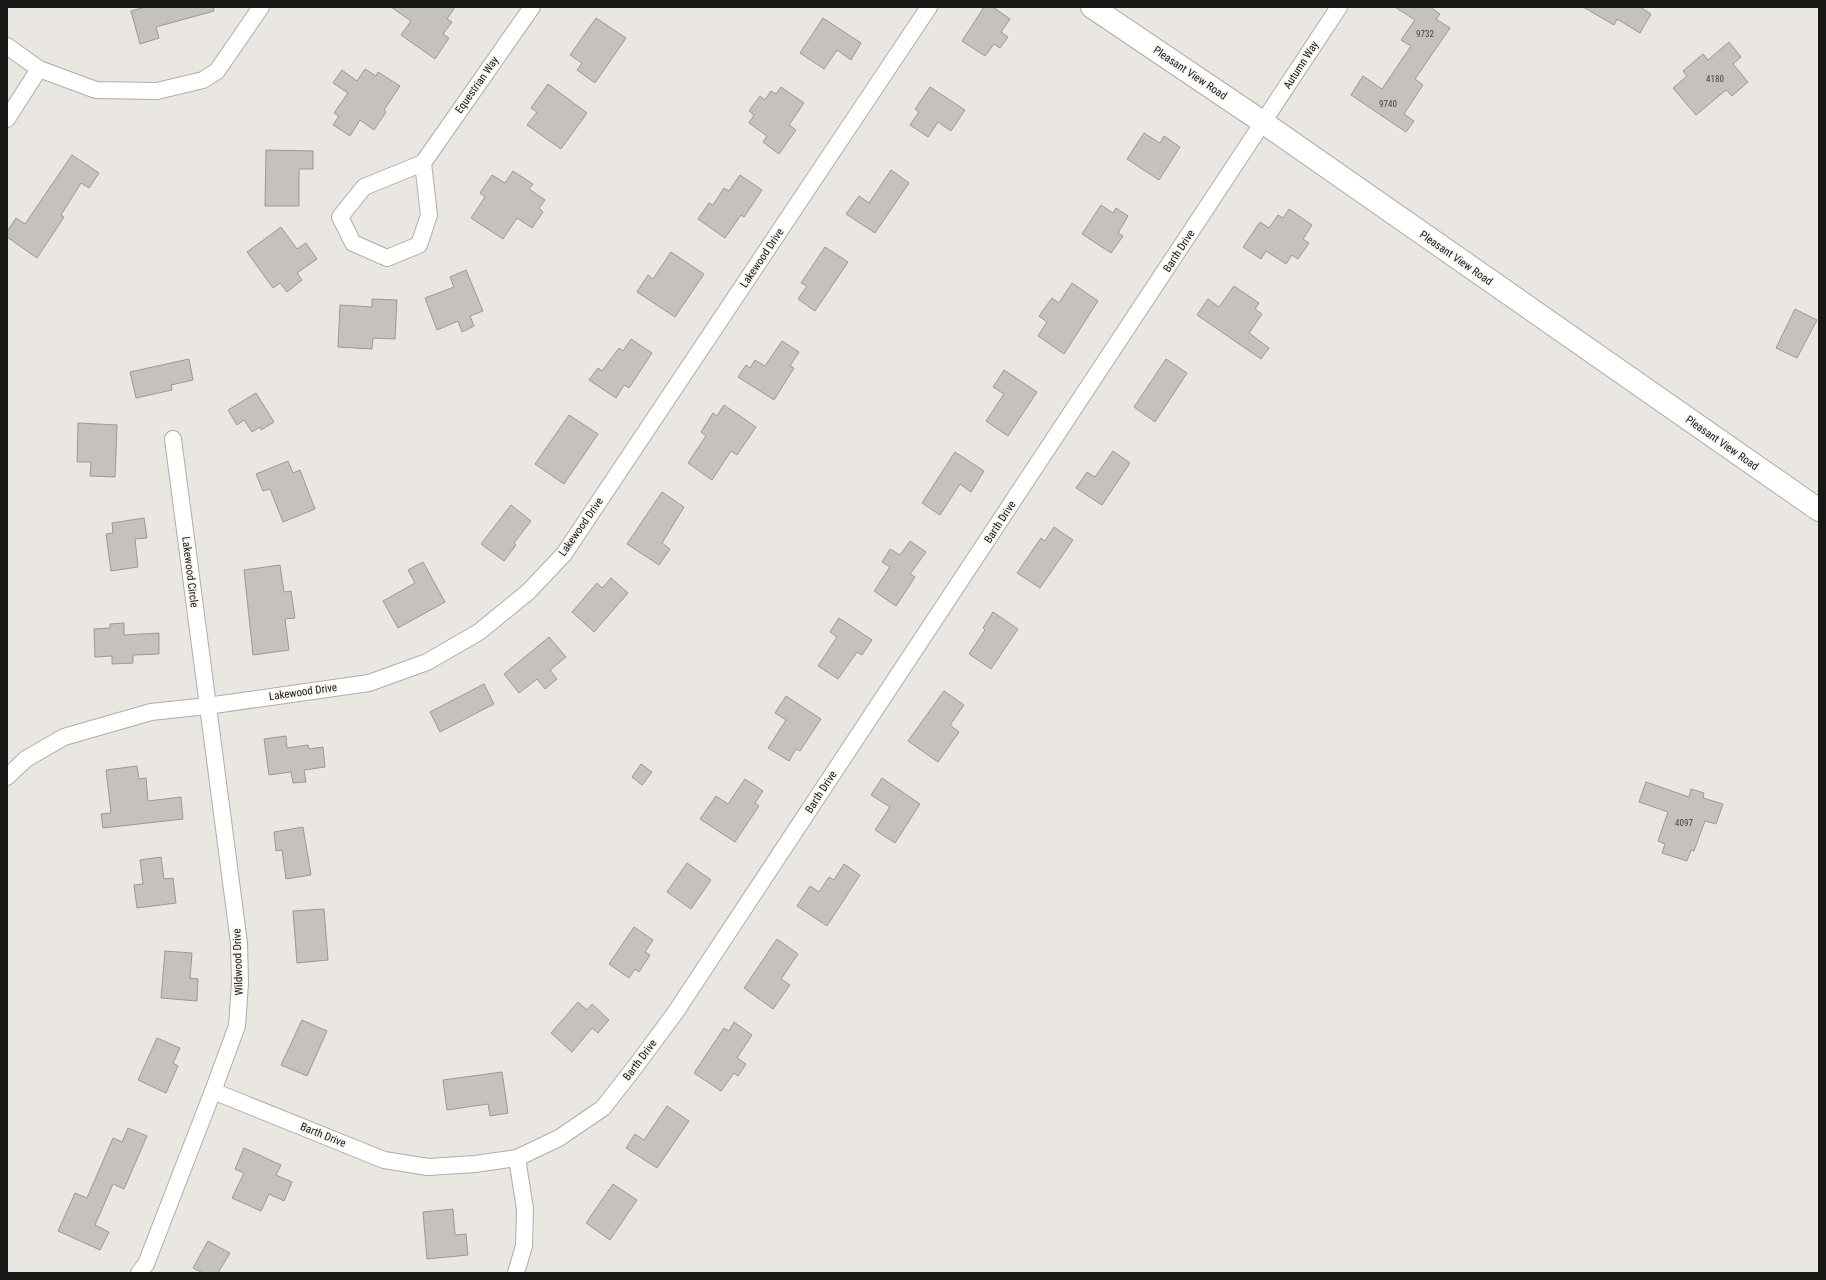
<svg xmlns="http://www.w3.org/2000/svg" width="1826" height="1280" font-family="'Roboto Condensed',sans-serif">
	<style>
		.building { fill: #c5c2bd; stroke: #9c9995 }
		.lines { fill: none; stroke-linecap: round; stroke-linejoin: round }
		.street-casing { stroke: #b0aca8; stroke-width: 18 }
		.secondary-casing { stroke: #b0aca8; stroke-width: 24 }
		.street { stroke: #fff; stroke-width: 16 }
		.secondary { stroke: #fff; stroke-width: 22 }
		.labels { text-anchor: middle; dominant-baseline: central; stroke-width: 3; stroke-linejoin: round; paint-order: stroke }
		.number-label { font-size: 9px; fill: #454240 }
		.street-label { font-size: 11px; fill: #1a1817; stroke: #f7f4ef }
	</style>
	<rect width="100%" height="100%" fill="#eae6e2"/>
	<g class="building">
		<polygon points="145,7 213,7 214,11 156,27 159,38 140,44 131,11"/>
		<polygon points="391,7 455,7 447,19 452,22 443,34 449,38 435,59 401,35 411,21"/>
		<polygon points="984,7 993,7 1010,19 1001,32 1008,37 1000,48 994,44 985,56 962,41"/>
		<polygon points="1395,7 1430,7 1440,14 1436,19 1450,28 1415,79 1423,85 1404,114 1414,121 1406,132 1351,95 1363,76 1382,89 1411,46 1401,40 1415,20"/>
		<polygon points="1583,7 1640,7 1651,14 1640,33 1617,19 1614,25"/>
		<polygon points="596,18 626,38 595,83 577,70 582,63 570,55"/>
		<polygon points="823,18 861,43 851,60 837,50 824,69 800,53"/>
		<polygon points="1729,42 1741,57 1733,64 1748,82 1732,96 1726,90 1696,115 1673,88 1687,76 1683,71 1703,54 1708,60"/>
		<polygon points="365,69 376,76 378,72 400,86 384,110 386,112 374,130 360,120 350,136 333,125 339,116 334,113 348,93 333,83 342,70 357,81"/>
		<polygon points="548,84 587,113 561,149 527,125 537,112 531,108"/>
		<polygon points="781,87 804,103 789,125 796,130 779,154 763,142 767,136 749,123 754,115 749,111 760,96 765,100 771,91 776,94"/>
		<polygon points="930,87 965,110 951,131 938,122 928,137 910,125 919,112 915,109"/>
		<polygon points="1144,133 1160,143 1164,136 1180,147 1159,180 1127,159"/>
		<polygon points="266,150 313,151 313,169 299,169 299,206 265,206"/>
		<polygon points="72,155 99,173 89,188 81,183 61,215 64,217 37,258 7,237 7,232 16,218 25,224"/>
		<polygon points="891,170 909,183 875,233 846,214 859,196 869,203"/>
		<polygon points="513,171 533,184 529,189 545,200 539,208 543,212 532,228 517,218 503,239 471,218 485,197 480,193 492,175 505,183"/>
		<polygon points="740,175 762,190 744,217 741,215 725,238 698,219 709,203 713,205 724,188 729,191"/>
		<polygon points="1101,205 1113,213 1116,208 1128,216 1118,233 1123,236 1111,253 1082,234"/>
		<polygon points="1289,209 1312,225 1303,239 1309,243 1298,259 1292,255 1286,264 1266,251 1261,259 1243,247 1260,222 1269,228 1278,215 1283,218"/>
		<polygon points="281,227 297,249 306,243 317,259 297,273 302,280 287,292 280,283 273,288 247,252"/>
		<polygon points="825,247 848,262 815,311 798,299 807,286 801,283"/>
		<polygon points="671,252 704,274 675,317 637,292 648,275 653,279"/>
		<polygon points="466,270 483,311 470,316 474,326 462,332 458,321 437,330 425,298 454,287 450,277"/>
		<polygon points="1072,283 1098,301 1064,354 1038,336 1047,322 1039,316 1052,298 1059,303"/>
		<polygon points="1234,286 1259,303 1255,309 1262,314 1249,333 1269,348 1261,359 1197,315 1208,299 1219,307"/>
		<polygon points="372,299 397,300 395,339 373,338 372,349 338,347 340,305 372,307"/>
		<polygon points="1795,309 1817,320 1797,358 1776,348"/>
		<polygon points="631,339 652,353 629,388 624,385 616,398 589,380 598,368 602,371 619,348 623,351"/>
		<polygon points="782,341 799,352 790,366 794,368 774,400 738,377 746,365 750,368 755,360 765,366"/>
		<polygon points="189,359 193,380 171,385 172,390 136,398 130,372"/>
		<polygon points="1166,359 1187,373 1155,422 1134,407"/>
		<polygon points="1004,370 1037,392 1008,436 986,421 1004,394 993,387"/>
		<polygon points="256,393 274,422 261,430 260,427 252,432 244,420 237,425 228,410"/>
		<polygon points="724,405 756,427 737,455 731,451 712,480 688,463 706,436 701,432 713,413 717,416"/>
		<polygon points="569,415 598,434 564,484 535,464"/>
		<polygon points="78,423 117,425 115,477 90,476 91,462 77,462"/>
		<polygon points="1113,451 1130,463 1102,505 1076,488 1087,472 1095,477"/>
		<polygon points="955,452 984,471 971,492 960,484 940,515 922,503"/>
		<polygon points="288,461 293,473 300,470 315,509 283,522 270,489 263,491 256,474"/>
		<polygon points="662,492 684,507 662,543 670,549 659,565 627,544"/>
		<polygon points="511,505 531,521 514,543 516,545 504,561 481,544"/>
		<polygon points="144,518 147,538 135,539 138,567 111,571 106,534 113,533 112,523"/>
		<polygon points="1054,527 1073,540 1040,588 1017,573 1041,538 1045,541"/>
		<polygon points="910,541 926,552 910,574 915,577 896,606 874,591 890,567 882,562 890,549 900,555"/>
		<polygon points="423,562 445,602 398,628 383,601 415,583 408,570"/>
		<polygon points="280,565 284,592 291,591 295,618 285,619 289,650 253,655 244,570"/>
		<polygon points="611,578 628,593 594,632 572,612 597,583 602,588"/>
		<polygon points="993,612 1018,629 991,669 969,654 985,630 983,628"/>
		<polygon points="839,618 872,640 862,655 857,652 838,679 818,666 837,637 830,632"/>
		<polygon points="124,623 124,635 159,633 159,654 133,655 133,663 112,664 112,656 95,657 94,629 110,628 110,624"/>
		<polygon points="549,637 566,657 550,670 557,679 545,689 537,679 519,693 504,674"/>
		<polygon points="484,684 494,704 440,732 430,712"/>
		<polygon points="944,691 964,705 950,725 959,732 938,762 908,741"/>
		<polygon points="786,696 821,719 800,751 796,749 789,761 768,748 786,720 775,713"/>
		<polygon points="286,736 287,748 308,745 309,749 323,747 325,767 304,770 306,782 293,783 291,772 269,775 264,739"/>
		<polygon points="641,764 652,772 642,785 632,777"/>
		<polygon points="137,766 139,779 146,778 148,801 181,797 183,819 103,828 101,814 111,813 106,770"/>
		<polygon points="882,778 920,804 895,843 875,830 890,807 871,795"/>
		<polygon points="745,779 763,791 755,803 759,806 735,842 700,819 716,796 728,804"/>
		<polygon points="1646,782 1689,797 1691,789 1704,793 1703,798 1723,804 1716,824 1705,821 1694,851 1691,850 1687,861 1662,853 1665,844 1658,841 1668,812 1639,802"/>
		<polygon points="303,827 311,875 286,879 282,850 276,851 274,832"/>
		<polygon points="161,857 164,879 173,878 176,903 137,908 134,885 143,884 140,860"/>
		<polygon points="687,863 711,880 691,909 667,892"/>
		<polygon points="844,864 860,875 827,926 797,906 810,886 819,892 829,877 834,880"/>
		<polygon points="324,909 328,960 297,963 293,911"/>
		<polygon points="634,927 653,940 645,952 650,955 639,972 635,969 629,978 609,964"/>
		<polygon points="777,939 798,954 781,979 790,985 773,1009 744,988"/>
		<polygon points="165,951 192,953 190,978 198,979 197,1001 161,998"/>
		<polygon points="578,1002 587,1010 592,1004 609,1020 598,1033 592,1028 572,1052 551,1033"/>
		<polygon points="302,1020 327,1031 307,1076 281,1065"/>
		<polygon points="734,1022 752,1035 737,1058 746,1064 738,1076 734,1073 721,1091 694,1073 724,1028 729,1031"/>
		<polygon points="157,1038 180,1048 173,1063 178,1066 166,1093 138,1080"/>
		<polygon points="502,1072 508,1113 490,1116 488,1104 447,1110 443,1080"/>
		<polygon points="667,1106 689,1121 657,1168 626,1148 635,1134 644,1140"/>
		<polygon points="128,1128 147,1136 124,1189 113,1184 95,1225 109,1232 100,1250 58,1231 75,1193 87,1198 113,1138 122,1142"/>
		<polygon points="244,1148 281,1165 276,1175 292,1182 284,1201 269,1194 261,1211 232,1198 244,1173 235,1169"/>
		<polygon points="613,1184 637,1200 610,1240 586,1223"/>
		<polygon points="453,1209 455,1235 466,1234 468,1255 427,1259 423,1212"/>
		<polygon points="208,1241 230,1253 218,1273 203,1273 193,1268"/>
	</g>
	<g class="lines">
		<g class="street-casing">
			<g id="street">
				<polyline points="7,46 39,69 96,90 157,91 203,80 217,71 261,7"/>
				<polyline points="7,119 39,69"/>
				<polyline points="423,163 429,215 419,245 387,258 353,243 340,217 364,187 423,163 532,7"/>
				<polyline points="7,777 26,759 64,737 151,712 207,706 369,683 427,662 479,632 528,592 564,554 929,7"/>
				<polyline points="213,1091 384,1160 428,1167 475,1164 517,1158 559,1138 603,1108 635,1067 675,1013 1339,7"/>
				<polyline points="139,1273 146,1264 213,1091 237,1026 240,983 239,943 173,439"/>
				<polyline points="516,1273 524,1246 525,1209 517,1158"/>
			</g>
		</g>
		<g class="secondary-casing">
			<polyline id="secondary" points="1092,7 1264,123 1819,510"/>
		</g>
		<use href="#street" class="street"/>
		<use href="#secondary" class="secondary"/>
	</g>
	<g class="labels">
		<g class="number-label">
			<text x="1425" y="34">9732</text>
			<text x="1715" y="79">4180</text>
			<text x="1388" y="104">9740</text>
			<text x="1684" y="823">4097</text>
		</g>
		<g class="street-label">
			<text transform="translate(1301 65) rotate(-57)">Autumn Way</text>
			<text transform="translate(1190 73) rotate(34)">Pleasant View Road</text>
			<text transform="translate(477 85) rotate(-55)">Equestrian Way</text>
			<text transform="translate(1179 251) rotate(-57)">Barth Drive</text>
			<text transform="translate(762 258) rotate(-56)">Lakewood Drive</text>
			<text transform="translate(1456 258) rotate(35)">Pleasant View Road</text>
			<text transform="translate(1722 443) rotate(35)">Pleasant View Road</text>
			<text transform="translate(1000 522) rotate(-57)">Barth Drive</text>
			<text transform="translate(581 527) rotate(-55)">Lakewood Drive</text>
			<text transform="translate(190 572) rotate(83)">Lakewood Circle</text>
			<text transform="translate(303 692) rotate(-8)">Lakewood Drive</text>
			<text transform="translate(821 792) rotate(-57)">Barth Drive</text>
			<text transform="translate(238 962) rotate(-92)">Wildwood Drive</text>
			<text transform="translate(640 1060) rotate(-53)">Barth Drive</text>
			<text transform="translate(323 1135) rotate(22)">Barth Drive</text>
		</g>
	</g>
	<rect width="1826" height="1280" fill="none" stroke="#1a1817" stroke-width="16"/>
</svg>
